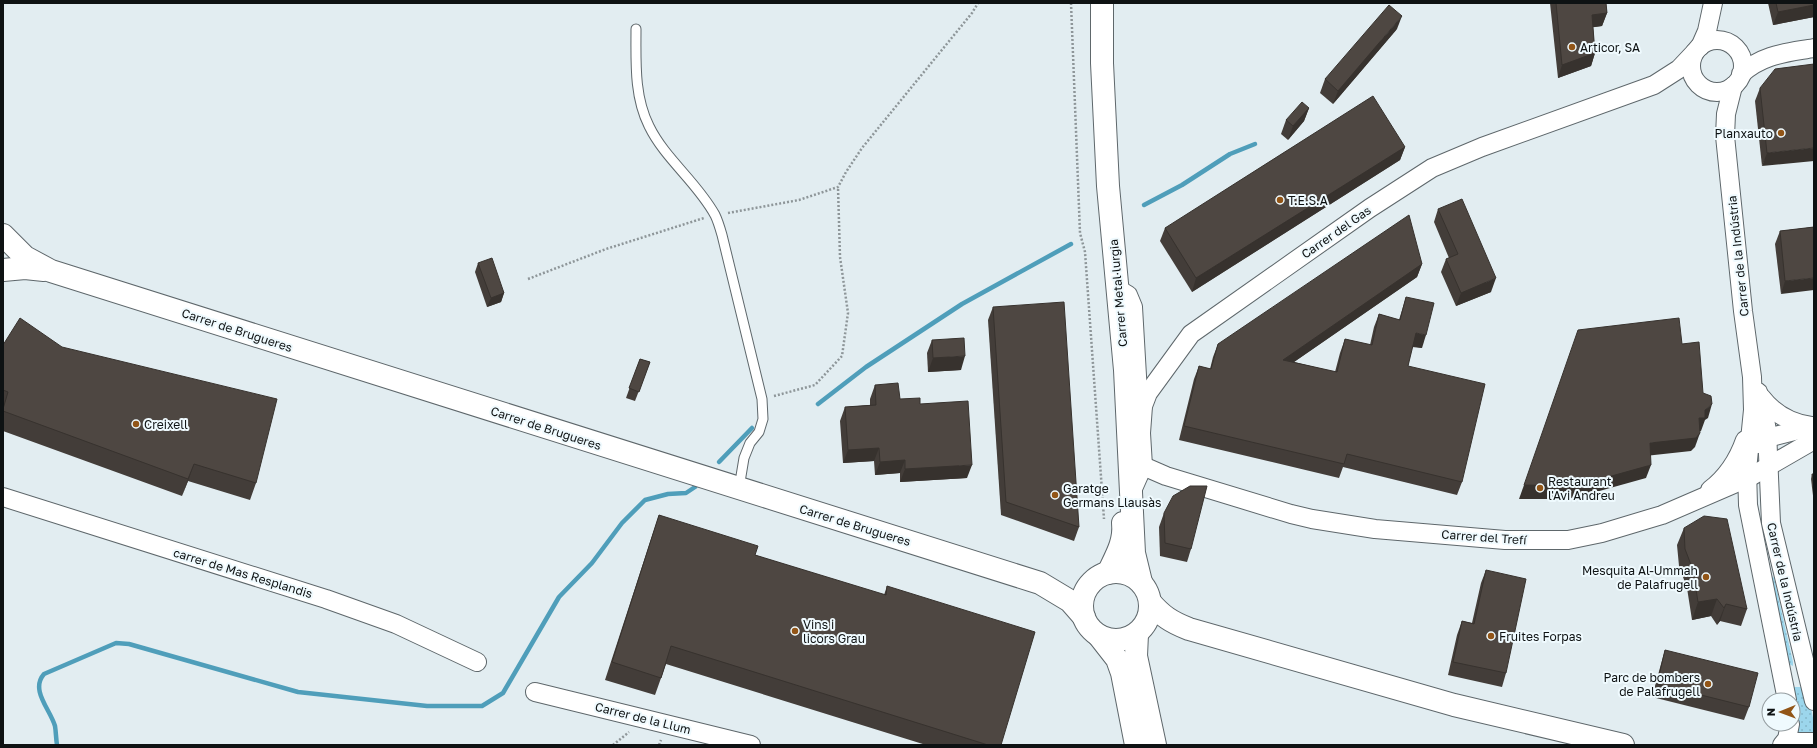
<svg xmlns="http://www.w3.org/2000/svg" width="1817" height="748" font-family="'Golos Text',sans-serif">
	<style>
		.grass { fill: url(#grass-dots) }
		.lines { fill: none; stroke-linecap: round; stroke-linejoin: round }
		.stream { stroke: #4f9eba; stroke-width: 4.5 }
		.lane-casing { stroke: #5e676b; stroke-width: 11 }
		.street-casing { stroke: #5e676b; stroke-width: 20 }
		.secondary-casing { stroke: #5e676b; stroke-width: 24 }
		.path { stroke: #8e9699; stroke-width: 2.5; stroke-dasharray: 2 2; stroke-linecap: butt }
		.lane { stroke: #fff; stroke-width: 9 }
		.street { stroke: #fff; stroke-width: 18 }
		.secondary { stroke: #fff; stroke-width: 22 }
		.wall { fill: #433d39 }
		.shaded-wall { fill: #37322e }
		.building { fill: #4e4742; stroke: #37322e }
		.poi-dot { fill: #925517; stroke: #effafe; stroke-width: 1.5 }
		.labels { text-anchor: middle; dominant-baseline: central; stroke-width: 4; stroke-linejoin: round; paint-order: stroke }
		.poi-label { font-size: 12px; fill: #0e1213; stroke: #effafe; text-anchor: start }
		.street-label { font-size: 12px; fill: #0e1213; stroke: #effafe }
	</style>
	<defs>
		<pattern id="grass-dots" width="8" height="8" patternUnits="userSpaceOnUse"><rect width="8" height="8" fill="#9cd6ec"/><path d="M2 2h.1M6 6h.1" fill="none" stroke="#85b7ca" stroke-width="1.8" stroke-linecap="round"/></pattern>
	</defs>
	<rect width="100%" height="100%" fill="#e2edf1"/>
	<g class="grass">
		<polygon points="1771,575 1774,578 1793,662 1793,666 1789,664"/>
		<polygon points="1790,685 1794,687 1807,687 1814,723 1814,740 1796,739 1793,700"/>
	</g>
	<g class="lines">
		<g class="stream">
			<polyline points="1144,205 1182,185 1230,154 1255,144"/>
			<polyline points="818,404 866,367 962,304 1071,244"/>
			<polyline points="719,462 752,428"/>
			<path d="M57,745C56,739 56,732 55,726C50,709 30,690 44,674L116,643L129,644L298,692L427,706H482L503,693L559,597L592,563L622,523L645,500L668,494L686,493L695,487"/>
		</g>
		<g class="lane-casing">
			<path id="lane" d="M636,29C636,62 634,96 649,126C665,159 697,182 715,215C718,221 720,228 722,235L762,399L763,419L759,432L750,443L744,458L739,488"/>
		</g>
		<g class="street-casing">
			<g id="street">
				<circle cx="1717" cy="66" r="26"/>
				<polyline points="1700,47 1707,31 1713,3"/>
				<path d="M1741,74C1763,54 1786,53 1814,48"/>
				<polyline points="1733,86 1726,114 1725,136 1743,311 1752,377 1753,410 1747,470 1748,505 1787,700"/>
				<polyline points="1118,289 1128,295 1133,307 1138,393 1143,406"/>
				<polyline points="1758,392 1764,413 1767,431 1771,523 1814,701"/>
				<path d="M1761,397C1774,414 1790,423 1811,426"/>
				<polyline points="1758,444 1767,438 1814,426"/>
				<polyline points="1143,466 1166,476 1291,514 1312,519 1375,529 1505,540 1568,540 1602,533 1662,515 1750,477 1814,440"/>
				<path d="M1710,490C1727,477 1738,460 1745,440"/>
				<polyline points="1131,493 1143,466 1141,433 1143,406 1148,393 1191,334 1370,208 1432,168 1482,147 1654,85 1679,69 1695,52"/>
				<polyline points="3,497 326,599 396,624 477,662"/>
				<polyline points="535,692 751,745"/>
				<polyline points="1782,745 1787,739 1790,724"/>
				<polyline points="1787,745 1796,742 1814,742"/>
			</g>
		</g>
		<g class="secondary-casing">
			<g id="secondary">
				<polyline points="1102,3 1102,63 1108,186 1125,370 1134,553 1141,582"/>
				<polyline points="3,235 25,257 51,271 1040,583 1070,601 1084,617"/>
				<polyline points="3,270 25,268 44,270"/>
				<circle cx="1116" cy="606" r="34"/>
				<path d="M1108,573C1116,556 1125,542 1123,523"/>
				<path d="M1150,602C1162,616 1171,622 1189,629L1454,705L1623,745"/>
				<polyline points="1137,634 1136,656 1155,745"/>
				<polyline points="1099,636 1117,659 1122,673 1136,745"/>
			</g>
		</g>
		<g class="path">
			<polyline points="1071,3 1080,233 1085,252 1104,519"/>
			<polyline points="728,213 799,200 838,187 846,172 862,148 972,13 978,3"/>
			<polyline points="528,279 606,249 704,218"/>
			<polyline points="774,396 815,385 842,356 848,313 840,257 838,187"/>
			<polyline points="613,745 629,732"/>
			<polyline points="659,745 661,740"/>
		</g>
		<use href="#lane" class="lane"/>
		<use href="#street" class="street"/>
		<use href="#secondary" class="secondary"/>
	</g>
	<g class="wall">
		<polygon points="1550,3 1606,3 1607,13 1602,26 1593,27 1595,53 1591,66 1558,78"/>
		<polygon points="1768,3 1814,3 1814,17 1773,25"/>
		<polygon points="1397,29 1333,104 1320,93 1325,79"/>
		<polygon points="1814,64 1762,166 1755,101 1760,88"/>
		<polygon points="1309,108 1304,121 1288,140 1281,134 1286,120"/>
		<polygon points="1405,147 1400,160 1192,292 1160,241 1165,228"/>
		<polygon points="1438,209 1491,292 1456,306 1441,272 1446,259 1449,258 1434,222"/>
		<polygon points="1814,227 1781,294 1775,244 1780,231"/>
		<polygon points="478,263 504,293 501,302 487,307 475,272"/>
		<polygon points="1422,264 1417,277 1294,362 1335,372 1340,353 1345,339 1370,345 1374,327 1379,314 1399,320 1406,297 1422,348 1412,347 1408,366 1462,482 1457,495 1343,467 1339,478 1179,440 1194,379 1199,366 1210,369 1213,357 1218,344"/>
		<polygon points="993,307 1079,527 1074,541 1001,515 988,320"/>
		<polygon points="932,340 961,370 928,372 927,353"/>
		<polygon points="3,345 256,483 250,500 188,481 182,496 3,431"/>
		<polygon points="640,359 650,362 635,401 626,398"/>
		<polygon points="875,385 900,399 920,404 967,478 900,482 900,473 875,475 874,461 843,463 840,421 845,407 870,405 870,399"/>
		<polygon points="1812,474 1814,474 1814,504 1811,479"/>
		<polygon points="1164,513 1191,549 1187,562 1160,556 1159,527"/>
		<polygon points="659,515 755,555 884,595 887,586 1001,745 926,745 666,664 655,695 605,680 653,533"/>
		<polygon points="1684,528 1747,609 1741,626 1720,621 1717,625 1711,616 1692,620 1687,588 1679,566 1677,545"/>
		<polygon points="1486,570 1506,673 1502,687 1448,675 1457,635 1462,621 1472,623 1481,583"/>
		<polygon points="1665,650 1749,707 1744,720 1652,697 1661,664"/>
	</g>
	<g class="shaded-wall">
		<polygon points="1814,5 1814,17 1773,25 1778,12"/>
		<polygon points="1607,13 1602,26 1588,28 1592,15"/>
		<polygon points="1402,16 1397,29 1333,104 1338,91"/>
		<polygon points="1595,53 1591,66 1558,78 1562,65"/>
		<polygon points="1309,108 1304,121 1288,140 1293,126"/>
		<polygon points="1405,147 1400,160 1192,292 1196,278"/>
		<polygon points="1814,148 1814,161 1762,166 1767,153"/>
		<polygon points="1422,264 1417,277 1278,373 1283,360"/>
		<polygon points="1496,278 1491,292 1456,306 1461,293"/>
		<polygon points="1814,278 1814,290 1781,294 1785,281"/>
		<polygon points="504,293 501,302 487,307 491,298"/>
		<polygon points="1416,333 1426,335 1422,348 1411,346"/>
		<polygon points="965,356 961,370 928,372 933,358"/>
		<polygon points="1712,404 1708,418 1705,420 1701,431 1694,431 1699,418 1705,410"/>
		<polygon points="1700,433 1695,447 1691,451 1645,456 1650,443"/>
		<polygon points="879,448 874,461 843,463 848,450"/>
		<polygon points="905,460 900,473 875,475 880,462"/>
		<polygon points="194,464 188,481 182,496 188,479"/>
		<polygon points="972,465 967,478 900,482 905,469"/>
		<polygon points="1651,465 1646,478 1585,495 1566,499 1519,499 1524,485"/>
		<polygon points="1717,599 1711,616 1692,620 1698,602"/>
		<polygon points="1726,604 1720,621 1717,625 1724,608"/>
	</g>
	<g class="building">
		<polygon points="1556,3 1606,3 1607,13 1592,15 1595,53 1562,65"/>
		<polygon points="1776,3 1814,3 1814,5 1778,12"/>
		<polygon points="1389,5 1402,16 1338,91 1325,79"/>
		<polygon points="1814,64 1814,148 1767,153 1760,88 1775,69"/>
		<polygon points="1373,96 1405,147 1196,278 1165,228"/>
		<polygon points="1302,102 1309,108 1293,126 1286,120"/>
		<polygon points="1462,199 1496,278 1461,293 1446,259 1458,254 1438,209"/>
		<polygon points="1409,215 1422,264 1283,360 1337,372 1345,339 1372,345 1379,314 1400,320 1406,297 1434,303 1426,335 1416,333 1408,366 1485,384 1462,482 1347,454 1344,464 1184,426 1199,366 1211,369 1218,344"/>
		<polygon points="1814,227 1814,278 1785,281 1780,231"/>
		<polygon points="492,258 504,293 491,298 478,263"/>
		<polygon points="1064,302 1079,527 1006,502 993,307"/>
		<polygon points="20,318 62,347 277,399 256,483 194,464 188,479 3,411 3,409 8,392 3,390 3,345"/>
		<polygon points="1679,318 1682,344 1699,342 1703,393 1711,396 1712,404 1705,410 1705,418 1699,418 1700,433 1696,438 1650,443 1651,465 1590,482 1571,486 1524,485 1578,330"/>
		<polygon points="964,338 965,356 933,358 932,340"/>
		<polygon points="640,359 650,362 639,392 629,388"/>
		<polygon points="898,383 900,399 920,398 920,404 968,401 972,465 905,469 905,460 880,462 879,448 848,450 845,407 876,405 875,385"/>
		<polygon points="1812,474 1814,474 1814,487"/>
		<polygon points="1190,486 1207,486 1191,549 1165,543 1164,513 1173,496"/>
		<polygon points="659,515 758,546 755,555 886,595 887,586 1035,632 1001,745 988,745 671,646 661,678 612,662"/>
		<polygon points="1704,516 1727,519 1747,609 1726,604 1724,608 1717,599 1698,602 1693,570 1685,549 1684,528"/>
		<polygon points="1486,570 1526,579 1506,673 1453,662 1462,621 1474,624"/>
		<polygon points="1665,650 1758,673 1749,707 1657,684"/>
	</g>
	<g class="poi-dot">
		<circle cx="1572" cy="47" r="4"/>
		<circle cx="1781" cy="133" r="4"/>
		<circle cx="1280" cy="200" r="4"/>
		<circle cx="136" cy="424" r="4"/>
		<circle cx="1540" cy="488" r="4"/>
		<circle cx="1055" cy="495" r="4"/>
		<circle cx="1706" cy="577" r="4"/>
		<circle cx="795" cy="631" r="4"/>
		<circle cx="1491" cy="636" r="4"/>
		<circle cx="1708" cy="684" r="4"/>
	</g>
	<g class="labels">
		<g class="poi-label">
			<text x="1580" y="47">Articor, SA</text>
			<text x="1773" y="133" text-anchor="end">Planxauto</text>
			<text x="1288" y="200">T.E.S.A</text>
			<text x="144" y="424">Creixell</text>
			<text x="1548" y="481">Restaurant<tspan x="1548" dy="14">l'Avi Andreu</tspan></text>
			<text x="1063" y="488">Garatge<tspan x="1063" dy="14">Germans Llausàs</tspan></text>
			<text x="1698" y="570" text-anchor="end">Mesquita Al-Ummah<tspan x="1698" dy="14">de Palafrugell</tspan></text>
			<text x="803" y="624">Vins i<tspan x="803" dy="14">licors Grau</tspan></text>
			<text x="1499" y="636">Fruites Forpas</text>
			<text x="1700" y="677" text-anchor="end">Parc de bombers<tspan x="1700" dy="14">de Palafrugell</tspan></text>
		</g>
		<g class="street-label">
			<text transform="translate(1336 232) rotate(-35)">Carrer del Gas</text>
			<text transform="translate(1738 256) rotate(-96)">Carrer de la Indústria</text>
			<text transform="translate(1118 293) rotate(-95)">Carrer Metal·lurgia</text>
			<text transform="translate(237 330) rotate(18)">Carrer de Brugueres</text>
			<text transform="translate(546 428) rotate(18)">Carrer de Brugueres</text>
			<text transform="translate(855 525) rotate(17)">Carrer de Brugueres</text>
			<text transform="translate(1484 537) rotate(4)">Carrer del Trefí</text>
			<text transform="translate(243 573) rotate(17)">carrer de Mas Resplandis</text>
			<text transform="translate(1785 582) rotate(77)">Carrer de la Indústria</text>
			<text transform="translate(643 718) rotate(14)">Carrer de la Llum</text>
		</g>
	</g>
	<rect width="1817" height="748" fill="none" stroke="#0e1213" stroke-width="8"/>
	<g transform="translate(1781 712) rotate(269)"><circle r="19" fill="#effafe" stroke="#959da0"/>
	<path d="M0-3L7 15L0 10L-7 15Z" fill="#925517"/>
	<text y="-6" font-size="11" font-weight="bold" text-anchor="middle" fill="#0e1213">N</text>
	</g>
</svg>
